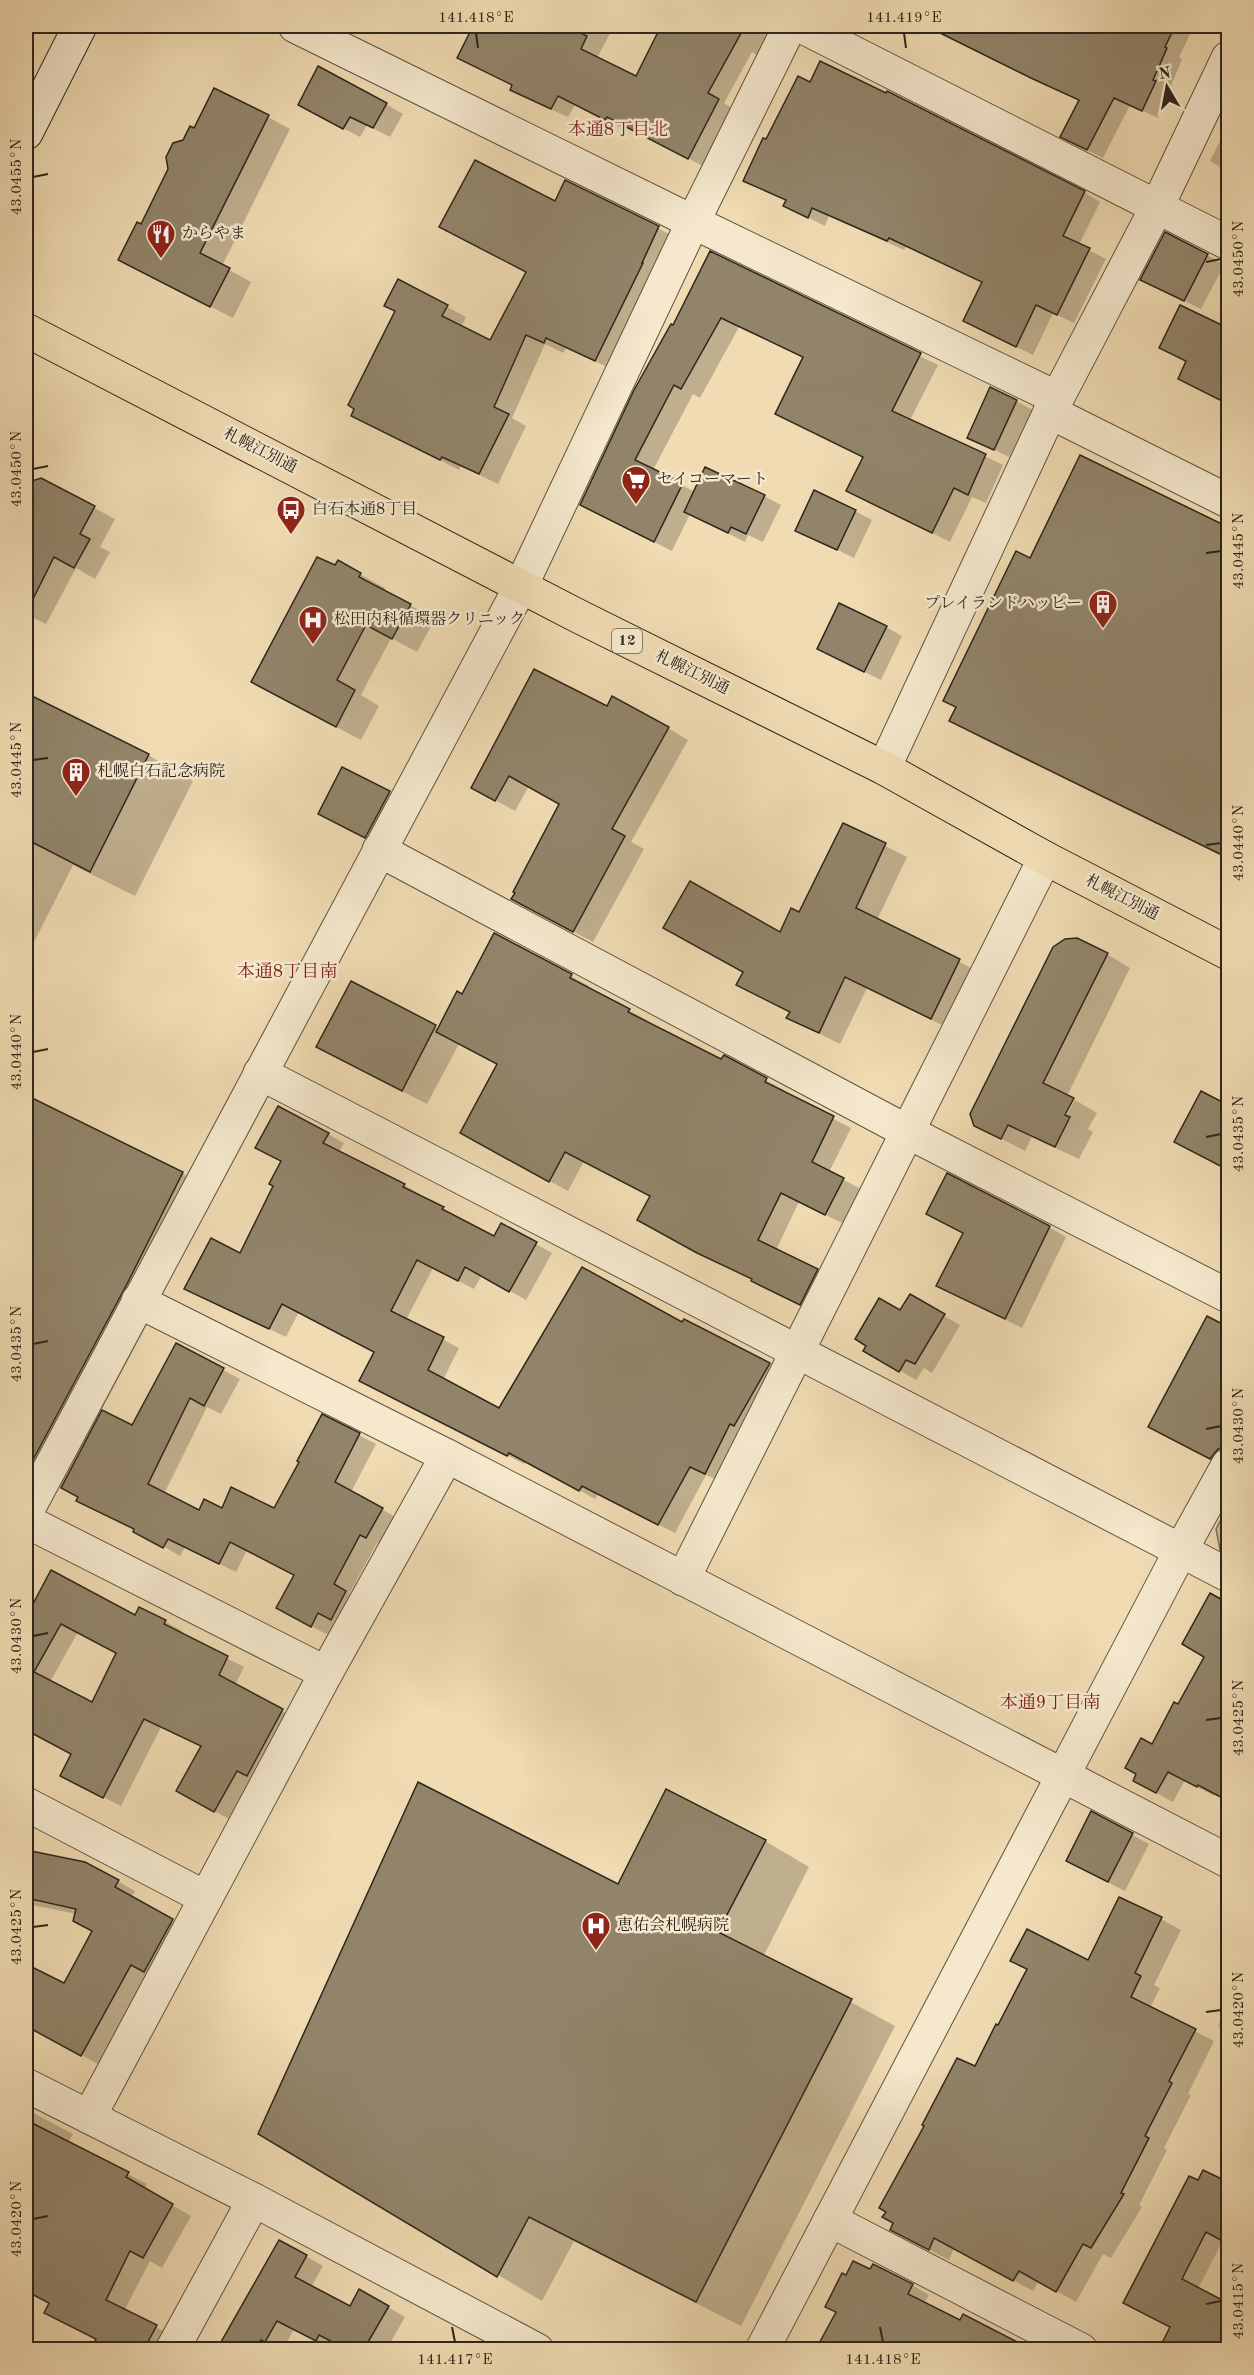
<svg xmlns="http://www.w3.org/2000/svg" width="1254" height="2375" font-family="'Old Standard TT','Noto Serif JP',serif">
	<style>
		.green { fill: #cfbc98; stroke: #7e715a; stroke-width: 1.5 }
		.shadow { fill: #0003; fill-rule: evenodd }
		.building { fill: #92846a; stroke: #2d261c; stroke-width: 1.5; fill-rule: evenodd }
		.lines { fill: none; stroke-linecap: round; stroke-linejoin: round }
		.street-casing { stroke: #5e5342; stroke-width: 35 }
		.secondary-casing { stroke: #2d261c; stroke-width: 35 }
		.highway-casing { stroke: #2d261c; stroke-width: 35 }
		.street { stroke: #f5e8cd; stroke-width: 33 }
		.secondary { stroke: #f5e8cd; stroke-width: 33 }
		.highway { stroke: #f0dbb2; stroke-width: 33 }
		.ticks { fill: none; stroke: #2d261c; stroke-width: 2 }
		.labels { text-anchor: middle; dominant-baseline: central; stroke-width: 5; stroke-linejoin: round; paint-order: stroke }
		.shield { fill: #f5e8cd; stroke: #696051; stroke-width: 1.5 }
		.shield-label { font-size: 15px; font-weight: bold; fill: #2d261c }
		.poi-label { font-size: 16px; fill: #2d261c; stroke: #f5e8cd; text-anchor: start }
		.street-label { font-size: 16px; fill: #2d261c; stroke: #f5e8cd }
		.neighbourhood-label { font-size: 18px; fill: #7a1f14; stroke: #f5e8cd }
		.neatline { fill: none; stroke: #2d261c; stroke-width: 2 }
		.ticks-label { font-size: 15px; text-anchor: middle; fill: #2d261c }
	</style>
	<rect width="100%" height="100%" fill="#f0dbb2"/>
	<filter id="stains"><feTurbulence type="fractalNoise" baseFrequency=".00333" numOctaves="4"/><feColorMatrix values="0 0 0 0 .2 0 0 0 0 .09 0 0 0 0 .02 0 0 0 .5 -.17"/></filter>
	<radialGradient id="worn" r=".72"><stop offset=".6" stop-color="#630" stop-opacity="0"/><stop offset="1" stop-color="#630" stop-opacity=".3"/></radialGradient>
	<polygon class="green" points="1228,1506 1228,1554 1220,1550 1216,1529"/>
	<g class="shadow">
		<polygon points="459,26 614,26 597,58 636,78 662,27 658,26 775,26 759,56 752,52 724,103 735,110 705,167 624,125 622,128 575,105 568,117 528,99 512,89 514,86 472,32"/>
		<polygon points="925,26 1194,26 1179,57 1182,59 1158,118 1130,105 1103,158 1077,145 1080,101"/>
		<polygon points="386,104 403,114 390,137 367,125 360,137 316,114"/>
		<polygon points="268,117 290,129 222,266 251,282 233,318 120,260 142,226 184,141 195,130"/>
		<polygon points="1227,127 1228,128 1228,172 1210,161"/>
		<polygon points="745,180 1084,192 1100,202 1079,245 1106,259 1074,323 1053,313 1033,355 982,330 983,283 906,247 904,250 829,216 825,226 785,206 787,201"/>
		<polygon points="566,182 677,238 614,370 566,348 563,353 545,344 512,418 526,426 498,484 461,466 459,470 353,415 396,311 399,281 466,317 461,327 491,342 527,272"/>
		<polygon points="711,253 938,365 910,420 1003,465 986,503 972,497 950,542 848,490 865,457 804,358 739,327 700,398 693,394 653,470 695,492 764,496 781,505 763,542 748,535 745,542 690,514 672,551 582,505"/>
		<polygon points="1207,255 1224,265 1201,309 1159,288"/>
		<polygon points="1180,307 1228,330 1228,404 1180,379 1187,363 1161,348"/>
		<polygon points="1016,401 1033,410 1011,458 969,437"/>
		<polygon points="1081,457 1228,529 1228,859 981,738 951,721"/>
		<polygon points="40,479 115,519 100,547 110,552 95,579 76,568 46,624 26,614 26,484"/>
		<polygon points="855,511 872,520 854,558 797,530"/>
		<polygon points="338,562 385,588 384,591 435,619 417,652 391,638 361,695 379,706 361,740 277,696"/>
		<polygon points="886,627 902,636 881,680 836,658"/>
		<polygon points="26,694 148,755 193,781 135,896 73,865 26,958"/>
		<polygon points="607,708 668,728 688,740 631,842 644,849 593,942 533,910 561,804 529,786 515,811 473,788"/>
		<polygon points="343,769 406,802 382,846 337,823"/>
		<polygon points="844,825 907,857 877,920 981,973 952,1030 867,988 840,1044 788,1018 791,1012 780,934 800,914"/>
		<polygon points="495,935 589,986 588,989 647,1020 646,1023 722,1061 724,1057 784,1090 783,1093 851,1128 829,1172 861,1189 844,1224 799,1202 776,1250 835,1280 818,1314 657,1230 652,1196 584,1161 568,1191 479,1143 498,1065 459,1044 427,1104 343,1061 351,983 439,1029 463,996"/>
		<polygon points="1107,954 1130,968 1067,1096 1061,1121 1063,1122 1075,1100 1097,1113 1088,1129 1093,1132 1079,1159 1032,1137 1025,1151 975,1125"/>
		<polygon points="1202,1093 1228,1106 1228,1170 1201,1156"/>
		<polygon points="26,1096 182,1173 214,1192 159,1302 101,1411 133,1427 176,1345 240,1379 221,1414 207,1407 164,1494 199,1512 222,1510 275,1510 322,1416 376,1444 351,1492 399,1519 383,1546 377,1543 349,1594 362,1602 348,1628 335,1621 328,1635 294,1617 295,1575 247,1550 236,1572 185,1547 180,1556 61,1486 60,1488 26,1472"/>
		<polygon points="328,1134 344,1143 339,1152 404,1185 420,1194 419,1196 494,1238 502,1225 552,1253 526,1300 482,1275 474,1289 433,1268 406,1320 459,1348 443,1380 499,1410 683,1324 685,1321 786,1373 722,1482 706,1475 675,1533 598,1494 595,1499 526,1460 524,1464 377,1389 375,1352 299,1312 286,1337 186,1289 241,1255"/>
		<polygon points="1049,1227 1066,1237 1022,1328 938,1286 964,1233"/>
		<polygon points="910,1296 960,1325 932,1373 924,1368 916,1380 865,1350 901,1312"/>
		<polygon points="1207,1318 1228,1329 1228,1469 1175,1441"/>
		<path d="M52,1572L136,1617L140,1609L166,1622L182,1631L180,1634L244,1667L235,1685L299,1720L231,1820L194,1800L202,1747L161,1727L121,1806L78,1784L72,1754L26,1730V1620ZM78,1632L118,1653L93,1704L50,1682Z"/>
		<polygon points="1211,1595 1228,1605 1228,1800 1215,1793 1214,1796 1185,1780 1173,1802 1151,1790 1153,1746 1178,1706 1206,1656"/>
		<polygon points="1092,1813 1149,1844 1125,1891 1084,1870"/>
		<polygon points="765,1841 809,1867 764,1955 895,2026 741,2326 574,2241 542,2301 260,2134 618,1886"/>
		<polygon points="26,1850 85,1863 135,1891 131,1898 189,1930 148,1973 98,2064 56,2041 44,2023 26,2014 26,1966 65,1985 94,1931 76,1914 33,1905 26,1901"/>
		<polygon points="1161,1919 1181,1930 1154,1985 1160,1988 1150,2008 1214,2041 1188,2094 1191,2095 1164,2148 1167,2150 1139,2205 1142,2207 1111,2258 1103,2254 1076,2302 1039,2281 1033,2291 954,2248 949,2260 911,2240 975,2068 1088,1962"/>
		<polygon points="1228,2005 1228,2033 1218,2026"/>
		<polygon points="26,2109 73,2134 68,2143 147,2184 144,2189 191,2216 162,2268 150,2261 124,2311 175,2337 168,2350 93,2350 97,2340 46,2313 51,2303 26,2290 26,2242 36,2221 26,2215"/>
		<polygon points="1204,2172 1228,2184 1228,2243 1223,2240 1198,2289 1228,2304 1228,2350 1160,2350 1172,2327 1199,2182"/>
		<polygon points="280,2242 323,2266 311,2287 351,2308 360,2291 405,2317 386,2350 348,2350 336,2343 333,2350 294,2329 283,2350 218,2350"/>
		<polygon points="912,2285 929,2295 924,2304 960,2322 964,2316 1027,2350 818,2350 838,2312"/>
	</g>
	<g class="building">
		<polygon points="473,26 567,26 587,36 581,49 636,76 661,26 745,26 708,93 719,99 688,159 607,117 605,120 558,96 551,109 510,90 512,85 457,58"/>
		<polygon points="926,26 1175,26 1165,47 1167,48 1153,80 1156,81 1142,111 1114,98 1087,150 1060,137 1079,100 1033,79"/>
		<polygon points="820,61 886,93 887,91 1085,191 1063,236 1090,248 1057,315 1036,305 1016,347 963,321 982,282 889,238 887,241 812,208 808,218 783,206 786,200 743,181 763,138 766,139 798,76 810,82"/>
		<polygon points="318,66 387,103 373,128 350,117 343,129 298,105"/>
		<polygon points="214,88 269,115 200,253 230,268 210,307 118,260 137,222 141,224 168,169 166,157 173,143 183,140 190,126 194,128"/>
		<polygon points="475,160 555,201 565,180 659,226 642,263 643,263 595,361 546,338 544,343 526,335 494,407 509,414 479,474 442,457 440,460 351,416 354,409 348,405 395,311 384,306 398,279 448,305 442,316 490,340 526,272 439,227"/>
		<polygon points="1165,232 1208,254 1184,301 1140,280"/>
		<polygon points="710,251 921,353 892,411 986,454 968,495 954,488 932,533 846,491 863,457 775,414 803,357 721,318 681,389 674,385 635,460 683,483 654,542 580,505 634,390 671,324 673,325"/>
		<polygon points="1180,305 1228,328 1228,404 1178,379 1186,361 1159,348"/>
		<polygon points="990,387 1017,400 994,450 967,438"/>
		<polygon points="1080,455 1228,527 1228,858 949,721 956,707 943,701 1016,551 1030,558"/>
		<polygon points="705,467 765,495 746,534 731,527 728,533 684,512"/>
		<polygon points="41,478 95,506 80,534 90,539 74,568 54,557 26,613 26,483"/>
		<polygon points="814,490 856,510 837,550 795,531"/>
		<polygon points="317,557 335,565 338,560 361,573 359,577 411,604 392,639 366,625 337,680 355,690 336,727 251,682"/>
		<polygon points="839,603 887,626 864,672 817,649"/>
		<polygon points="534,669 607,706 612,696 669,727 612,829 625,836 573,932 511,899 515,893 513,892 559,804 509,776 495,801 471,788"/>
		<polygon points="26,693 149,754 90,872 26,839"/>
		<polygon points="342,767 390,791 365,838 318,814"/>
		<polygon points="843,823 886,843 856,908 960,959 931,1019 845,977 819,1033 786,1018 790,1012 736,985 743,972 663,928 690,881 780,932 791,908 799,912"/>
		<polygon points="494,933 572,974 570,978 630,1009 628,1012 721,1059 724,1055 767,1078 765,1082 834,1116 812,1162 844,1178 825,1215 781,1193 758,1240 818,1269 800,1305 751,1281 752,1279 697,1253 637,1220 650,1196 565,1152 549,1182 460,1133 497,1064 436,1032 457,991 462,994"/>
		<polygon points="1077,938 1108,953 1043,1083 1074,1098 1065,1115 1070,1117 1055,1147 1008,1125 1001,1139 974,1126 970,1114 1053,947 1065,939"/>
		<polygon points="351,981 436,1025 402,1091 316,1047"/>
		<polygon points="1201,1091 1228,1105 1228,1170 1174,1142"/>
		<polygon points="26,1095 183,1172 127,1284 27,1471"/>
		<polygon points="278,1106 329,1133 323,1143 405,1184 403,1187 444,1207 442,1209 494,1236 501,1223 537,1242 509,1292 465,1267 458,1281 417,1260 391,1311 444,1337 428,1370 499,1408 582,1267 682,1322 684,1319 770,1363 734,1426 730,1424 705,1474 690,1467 658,1525 582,1486 579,1491 509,1453 507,1456 359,1381 374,1352 282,1304 269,1329 184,1289 211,1238 240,1253 273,1186 269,1184 281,1161 255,1148"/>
		<polygon points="947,1173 1050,1226 1005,1319 936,1286 963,1233 926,1214"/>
		<polygon points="910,1294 945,1314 915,1364 906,1360 899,1372 863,1351 866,1346 855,1339 879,1298 900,1310"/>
		<polygon points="1207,1316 1228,1327 1228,1438 1224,1447 1218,1449 1210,1459 1148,1427"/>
		<polygon points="176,1343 224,1368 204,1406 190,1398 148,1484 199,1510 204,1499 222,1508 231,1487 274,1508 299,1462 297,1461 322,1414 360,1433 335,1482 383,1508 366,1538 360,1535 334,1584 346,1591 331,1620 318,1613 311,1627 276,1608 294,1575 230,1542 219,1564 168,1539 163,1548 133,1532 134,1529 76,1501 78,1497 61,1488 102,1410 132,1425"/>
		<path d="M51,1570L135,1615L139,1607L166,1620L164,1624L228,1656L219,1675L283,1709L247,1776L237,1771L214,1812L176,1791L201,1746L144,1719L103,1798L60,1776L71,1754L26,1730V1617ZM61,1624L116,1653L92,1702L34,1672Z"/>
		<polygon points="1210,1593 1228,1603 1228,1801 1198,1785 1197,1787 1168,1772 1156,1793 1133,1781 1136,1774 1125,1768 1141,1738 1152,1744 1174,1702 1178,1704 1204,1657 1182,1644"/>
		<polygon points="418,1782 618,1884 666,1789 766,1840 718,1932 852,1999 696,2302 529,2217 497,2277 258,2134"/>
		<polygon points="1091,1811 1133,1833 1108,1882 1066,1861"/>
		<polygon points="26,1850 85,1862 119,1880 115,1887 173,1919 144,1972 131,1965 81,2056 26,2026 26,1964 64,1983 92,1931 73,1921 76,1909 26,1898"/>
		<polygon points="1119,1897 1162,1917 1135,1973 1141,1976 1131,1997 1196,2029 1169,2081 1172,2083 1145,2136 1149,2138 1121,2193 1124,2194 1091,2248 1083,2244 1056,2292 1019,2271 1013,2281 934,2238 929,2250 890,2230 893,2223 882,2217 886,2212 879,2208 924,2126 922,2125 957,2058 975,2066 996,2024 998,2025 1027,1969 1010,1961 1027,1929 1088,1960"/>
		<polygon points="26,2120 129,2172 126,2177 173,2204 143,2258 130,2251 106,2300 157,2325 144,2349 91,2349 96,2339 44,2313 49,2303 26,2291"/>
		<polygon points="1203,2170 1228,2182 1228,2244 1206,2232 1182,2279 1228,2303 1228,2349 1159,2349 1170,2327 1123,2303 1189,2176 1198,2180"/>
		<polygon points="279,2240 307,2255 295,2277 350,2306 359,2289 389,2306 364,2349 346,2349 319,2335 316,2341 277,2321 265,2342 261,2340 255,2349 217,2349"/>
		<polygon points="853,2261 870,2269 873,2264 913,2284 908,2294 960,2320 963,2314 1031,2349 816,2349 836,2312 825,2307 842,2273 846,2275"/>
	</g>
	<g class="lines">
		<g class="street-casing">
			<g id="street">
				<polyline points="295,26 693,222 1057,398"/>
				<polyline points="801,26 1228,243"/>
				<polyline points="1050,412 1228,501"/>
				<polyline points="884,768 1050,412 1157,207 1228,58"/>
				<polyline points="379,850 908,1132 1228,1296"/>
				<polyline points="260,1073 1228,1575"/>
				<polyline points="138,1301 447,1456 1228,1861"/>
				<polyline points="26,1513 521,586 693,222 790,26"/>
				<polyline points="26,1521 326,1673"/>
				<polyline points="683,1579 1045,858"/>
				<polyline points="26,1804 206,1898"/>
				<polyline points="26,2085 254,2200 537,2350"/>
				<polyline points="89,2117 326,1673 447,1456"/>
				<polyline points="830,2220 1081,2350"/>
				<polyline points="172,2350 254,2200"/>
				<polyline points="762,2350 1181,1550 1228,1465"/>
			</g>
		</g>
		<g class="secondary-casing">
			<polyline id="secondary" points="26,133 80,26"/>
		</g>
		<g class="highway-casing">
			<polyline id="highway" points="26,330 578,616 884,768 1045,858 1228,953"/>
		</g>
		<use href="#street" class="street"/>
		<use href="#secondary" class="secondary"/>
		<use href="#highway" class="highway"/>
	</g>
	<path class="ticks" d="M476,33L478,48M904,33L906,48M33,177L48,174M1206,262L1221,259M33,469L48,466M1206,553L1221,551M33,760L48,758M1206,845L1221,843M33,1052L48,1049M1206,1137L1221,1134M33,1344L48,1341M1206,1429L1221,1426M33,1636L48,1633M1206,1720L1221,1718M33,1927L48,1925M1206,2012L1221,2010M33,2219L48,2216M1206,2304L1221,2301M452,2327L455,2342M880,2327L883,2342"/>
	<defs>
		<g id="restaurant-pin" transform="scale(1.5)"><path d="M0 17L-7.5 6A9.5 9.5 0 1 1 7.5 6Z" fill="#8f2418" stroke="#f5e8cd"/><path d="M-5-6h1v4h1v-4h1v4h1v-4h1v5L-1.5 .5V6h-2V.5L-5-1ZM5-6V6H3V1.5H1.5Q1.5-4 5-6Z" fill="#fff"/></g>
		<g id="supermarket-pin" transform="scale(1.5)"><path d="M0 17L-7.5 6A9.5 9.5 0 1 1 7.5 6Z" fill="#8f2418" stroke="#f5e8cd"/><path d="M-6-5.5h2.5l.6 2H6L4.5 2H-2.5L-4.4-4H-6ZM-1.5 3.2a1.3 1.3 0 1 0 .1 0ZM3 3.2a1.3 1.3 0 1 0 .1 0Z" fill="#fff"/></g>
		<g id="bus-pin" transform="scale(1.5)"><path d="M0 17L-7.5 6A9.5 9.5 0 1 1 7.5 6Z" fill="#8f2418" stroke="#f5e8cd"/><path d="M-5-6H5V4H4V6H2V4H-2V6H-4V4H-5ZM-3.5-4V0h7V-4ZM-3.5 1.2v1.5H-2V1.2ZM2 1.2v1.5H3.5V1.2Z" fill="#fff"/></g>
		<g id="building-pin" transform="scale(1.5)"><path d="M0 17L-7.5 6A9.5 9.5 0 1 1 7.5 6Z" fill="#8f2418" stroke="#f5e8cd"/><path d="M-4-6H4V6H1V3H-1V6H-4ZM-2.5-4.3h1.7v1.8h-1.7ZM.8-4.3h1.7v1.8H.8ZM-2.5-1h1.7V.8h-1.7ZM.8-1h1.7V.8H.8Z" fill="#fff"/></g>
		<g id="hospital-pin" transform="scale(1.5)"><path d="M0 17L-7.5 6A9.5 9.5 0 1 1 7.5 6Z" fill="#8f2418" stroke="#f5e8cd"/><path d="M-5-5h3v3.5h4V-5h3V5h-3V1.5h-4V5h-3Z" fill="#fff"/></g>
	</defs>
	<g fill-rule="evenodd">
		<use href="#restaurant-pin" x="161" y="234"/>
		<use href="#supermarket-pin" x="636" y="480"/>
		<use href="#bus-pin" x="291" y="510"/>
		<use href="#building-pin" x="1103" y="604"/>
		<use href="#hospital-pin" x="313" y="620"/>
		<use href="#building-pin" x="76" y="772"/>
		<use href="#hospital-pin" x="596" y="1926"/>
	</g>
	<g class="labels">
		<rect class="shield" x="612" y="629" width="30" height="24" rx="4.5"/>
		<g class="shield-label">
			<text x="627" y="641">12</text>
		</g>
		<g class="poi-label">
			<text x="182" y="234">からやま</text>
			<text x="657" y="480">セイコーマート</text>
			<text x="312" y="510">白石本通8丁目</text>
			<text x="1082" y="604" text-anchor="end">プレイランドハッピー</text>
			<text x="334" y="620">松田内科循環器クリニック</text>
			<text x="97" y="772">札幌白石記念病院</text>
			<text x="617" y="1926">恵佑会札幌病院</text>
		</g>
		<g class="street-label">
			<text transform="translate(260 451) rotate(27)">札幌江別通</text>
			<text transform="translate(692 673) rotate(26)">札幌江別通</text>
			<text transform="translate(1122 898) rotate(27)">札幌江別通</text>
		</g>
		<g class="neighbourhood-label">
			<text x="618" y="130">本通8丁目北</text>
			<text x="287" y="972">本通8丁目南</text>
			<text x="1050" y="1703">本通9丁目南</text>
		</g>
	</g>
	<rect width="1254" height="2375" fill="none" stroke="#f0dbb2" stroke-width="66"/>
	<g transform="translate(1167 87) rotate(350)" stroke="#f5e8cd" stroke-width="4.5" paint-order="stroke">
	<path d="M0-4.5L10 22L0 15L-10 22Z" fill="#2d261c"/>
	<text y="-9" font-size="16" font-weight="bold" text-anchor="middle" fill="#2d261c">N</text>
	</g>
	<rect x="33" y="33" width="1188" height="2309" class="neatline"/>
	<g class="ticks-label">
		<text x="476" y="22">141.418°E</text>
		<text x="904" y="22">141.419°E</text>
		<text transform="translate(16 177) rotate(-90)" y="5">43.0455°N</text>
		<text transform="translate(1238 259) rotate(-90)" y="5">43.0450°N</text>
		<text transform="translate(16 469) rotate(-90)" y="5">43.0450°N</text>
		<text transform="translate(1238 551) rotate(-90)" y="5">43.0445°N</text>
		<text transform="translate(16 760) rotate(-90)" y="5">43.0445°N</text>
		<text transform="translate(1238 843) rotate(-90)" y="5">43.0440°N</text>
		<text transform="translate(16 1052) rotate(-90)" y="5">43.0440°N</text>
		<text transform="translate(1238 1134) rotate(-90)" y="5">43.0435°N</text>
		<text transform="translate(16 1344) rotate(-90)" y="5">43.0435°N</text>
		<text transform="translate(1238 1426) rotate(-90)" y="5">43.0430°N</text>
		<text transform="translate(16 1636) rotate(-90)" y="5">43.0430°N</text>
		<text transform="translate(1238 1718) rotate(-90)" y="5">43.0425°N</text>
		<text transform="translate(16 1927) rotate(-90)" y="5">43.0425°N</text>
		<text transform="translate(1238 2010) rotate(-90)" y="5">43.0420°N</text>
		<text transform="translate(16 2219) rotate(-90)" y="5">43.0420°N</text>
		<text transform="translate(1238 2301) rotate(-90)" y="5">43.0415°N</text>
		<text x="455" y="2364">141.417°E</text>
		<text x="883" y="2364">141.418°E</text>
	</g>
	<rect width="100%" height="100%" filter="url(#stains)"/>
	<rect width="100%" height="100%" fill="url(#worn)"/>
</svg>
